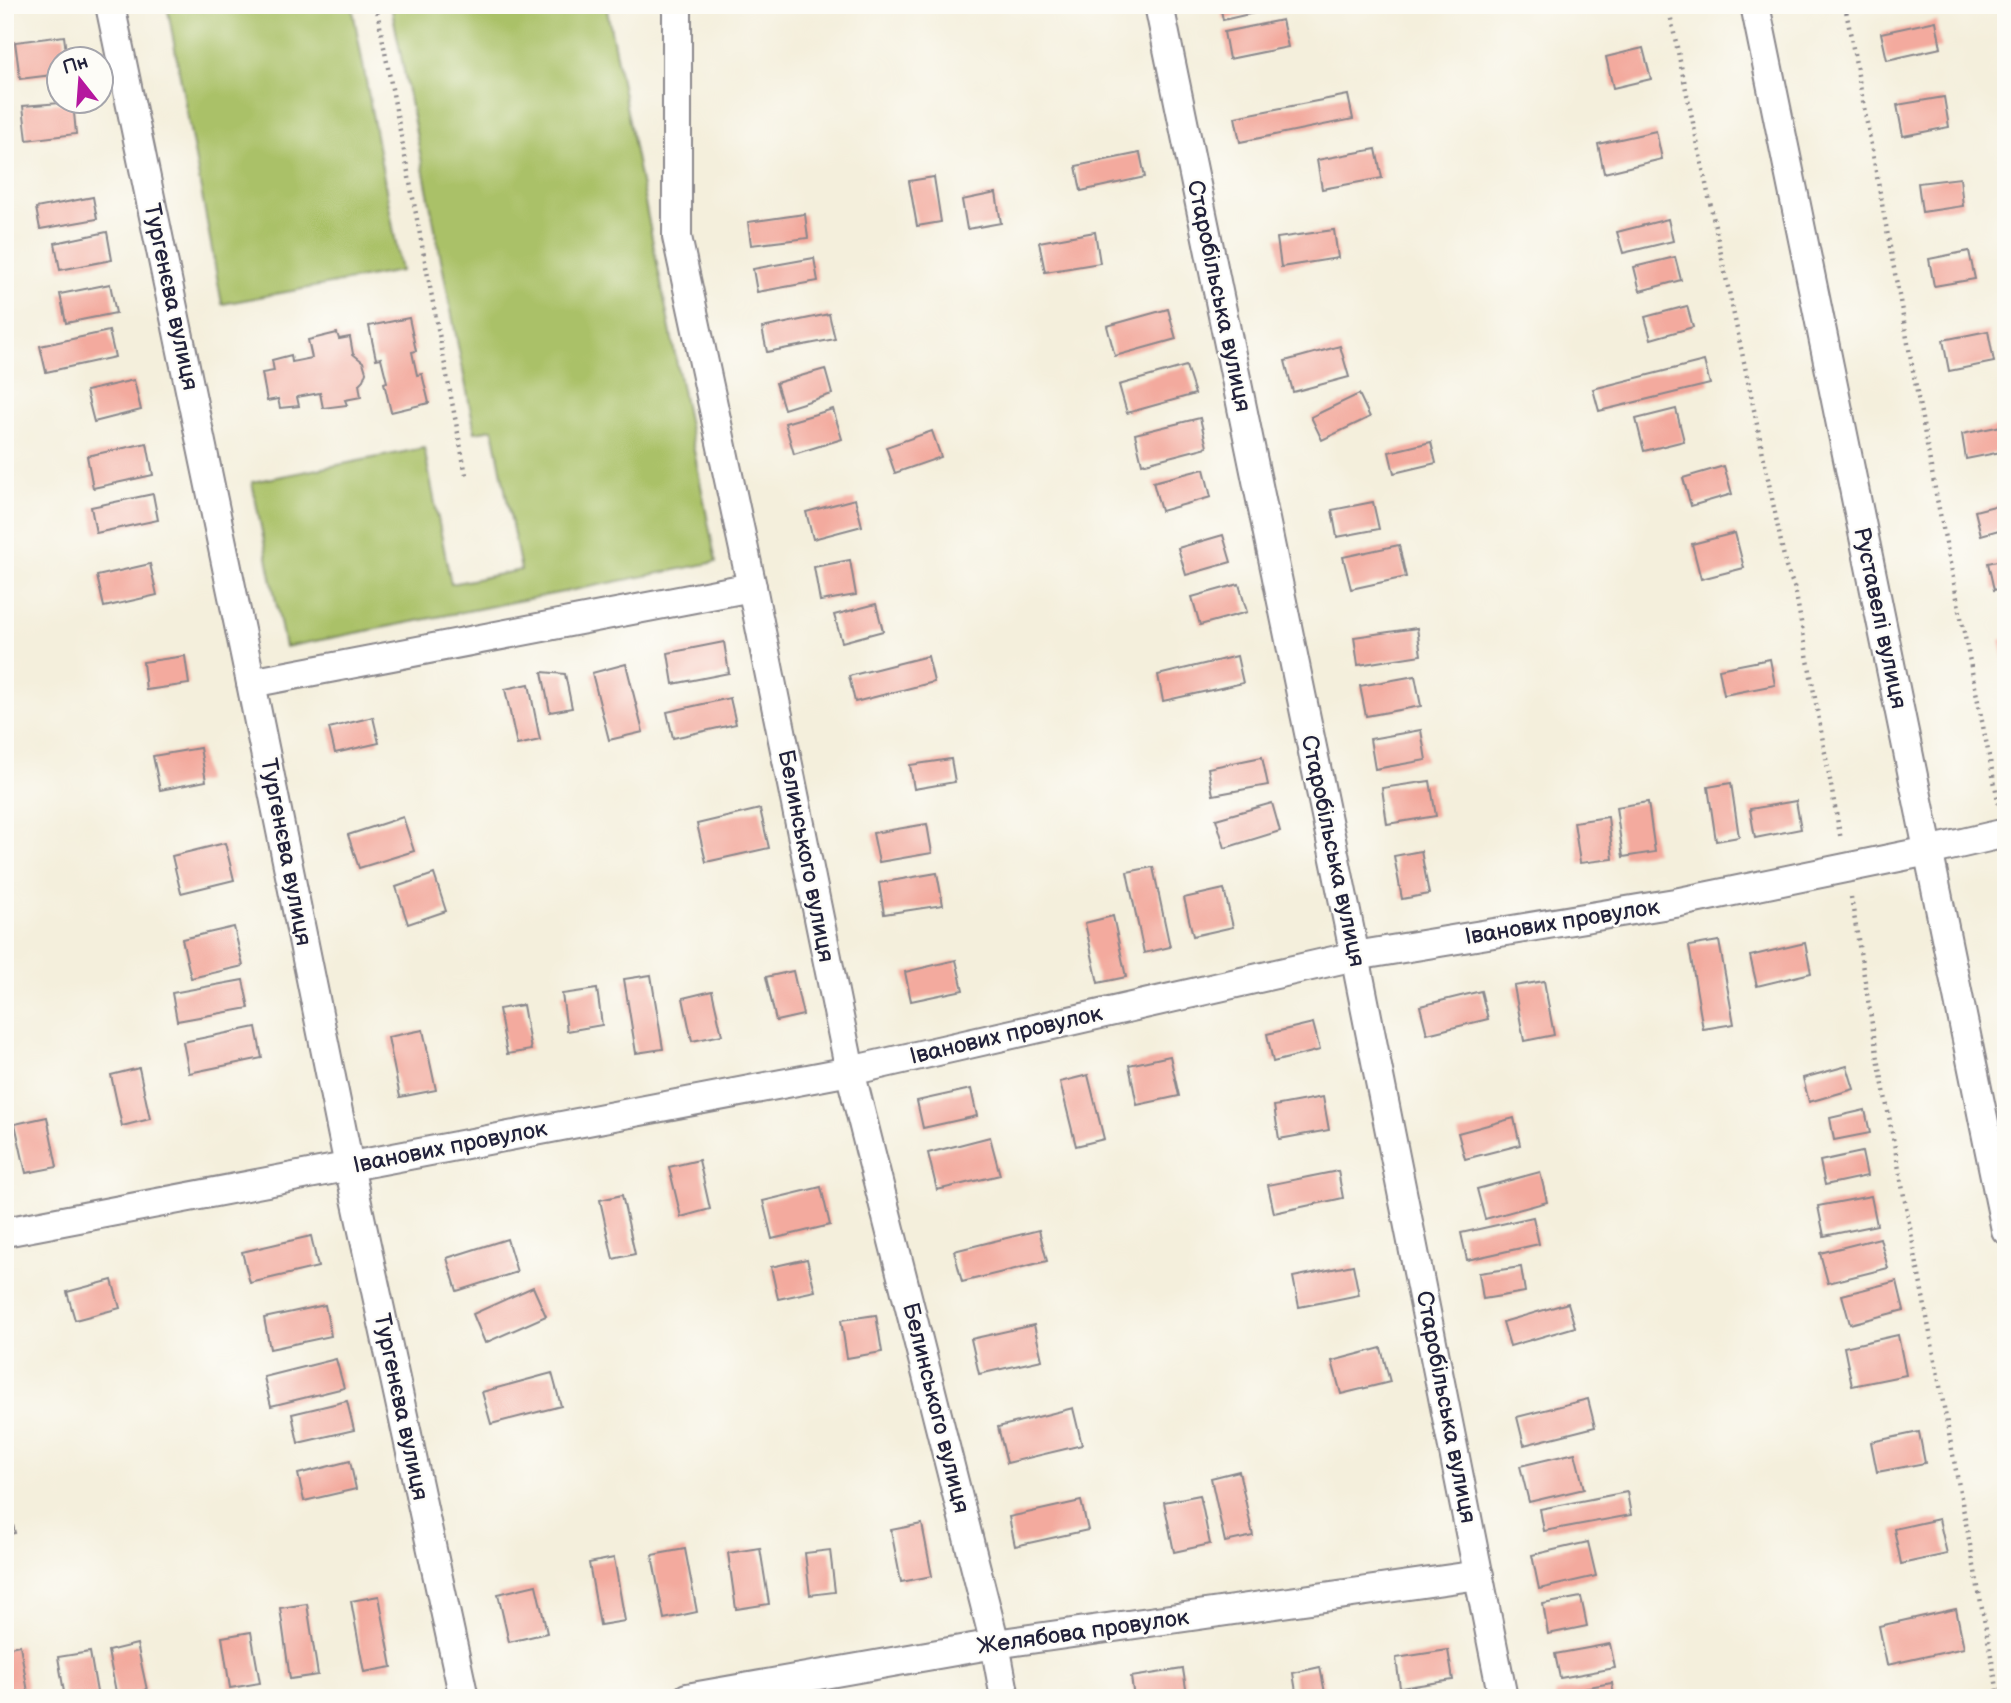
<svg xmlns="http://www.w3.org/2000/svg" width="2011" height="1703" font-family="'Balsamiq Sans',sans-serif">
	<style>
		.green { fill: #aac167; stroke: #667251; stroke-width: 2 }
		.building { fill: #f3aa9e }
		.lines { fill: none; stroke-linecap: round; stroke-linejoin: round }
		.street-casing { stroke: #8b888c; stroke-width: 32 }
		.path { stroke: #8b888c; stroke-width: 4.5; stroke-dasharray: 2 5; stroke-linecap: butt }
		.street { stroke: #fff; stroke-width: 28 }
		.labels { text-anchor: middle; dominant-baseline: central; stroke-width: 5; stroke-linejoin: round; paint-order: stroke }
		.street-label { font-size: 23px; fill: #22223b; stroke: #fdfcf7 }
	</style>
	<rect width="100%" height="100%" fill="#fdfcf7"/>
	<filter id="ink" filterUnits="userSpaceOnUse"><feTurbulence type="fractalNoise" baseFrequency=".0143" numOctaves="2"/><feDisplacementMap in="SourceGraphic" scale="14" xChannelSelector="R" yChannelSelector="G"/><feConvolveMatrix kernelMatrix="1 2 1 2 8 2 1 2 1" color-interpolation-filters="sRGB"/></filter>
	<filter id="wash" filterUnits="userSpaceOnUse"><feTurbulence type="fractalNoise" baseFrequency=".00686" numOctaves="4" result="noise"/><feDisplacementMap in="SourceGraphic" scale="28" xChannelSelector="R" yChannelSelector="G"/><feGaussianBlur stdDeviation="1.57" result="paint"/><feColorMatrix in="noise" values="0 0 0 0 0 0 0 0 0 0 0 0 0 0 0 0 0 1.4 0 .05"/><feComposite in="paint" operator="in"/></filter>
	<g filter="url(#wash)">
		<rect width="100%" height="100%" fill="#f4efdc"/>
		<g class="green">
			<polygon points="167,5 352,5 401,271 222,304"/>
			<polygon points="391,5 606,5 716,562 285,647 252,482 424,448 451,584 521,570 493,429 475,432"/>
		</g>
		<g id="blocks">
			<g class="building">
				<polygon points="1220,5 1283,5 1284,6 1223,20"/>
				<polygon points="1282,20 1288,47 1229,59 1224,32"/>
				<polygon points="1936,21 1941,48 1887,60 1881,33"/>
				<polygon points="64,36 67,60 60,60 60,74 20,79 15,42"/>
				<polygon points="1643,48 1651,79 1613,88 1606,57"/>
				<polygon points="1348,95 1353,119 1240,142 1235,117"/>
				<polygon points="1944,97 1949,127 1903,136 1897,105"/>
				<polygon points="73,102 76,134 27,140 23,106"/>
				<polygon points="1656,131 1662,159 1604,173 1598,144"/>
				<polygon points="1376,149 1382,178 1322,189 1317,160"/>
				<polygon points="1140,153 1145,177 1081,191 1076,166"/>
				<polygon points="934,177 941,222 917,226 909,181"/>
				<polygon points="1960,178 1963,206 1922,212 1918,183"/>
				<polygon points="996,193 1001,223 967,229 962,200"/>
				<polygon points="93,197 97,219 40,229 36,208"/>
				<polygon points="805,214 808,238 751,245 748,222"/>
				<polygon points="1668,219 1673,241 1623,253 1617,232"/>
				<polygon points="1334,230 1338,258 1281,267 1277,238"/>
				<polygon points="107,232 112,260 60,270 55,243"/>
				<polygon points="1095,232 1100,263 1045,272 1039,242"/>
				<polygon points="1969,251 1975,279 1934,286 1929,259"/>
				<polygon points="1675,257 1681,280 1640,291 1634,267"/>
				<polygon points="814,258 818,281 757,292 753,269"/>
				<polygon points="110,284 116,313 66,323 60,294"/>
				<polygon points="1687,306 1693,327 1651,339 1645,317"/>
				<polygon points="1168,309 1176,339 1115,356 1107,326"/>
				<polygon points="829,314 835,339 767,352 762,328"/>
				<polygon points="409,318 416,351 412,352 417,375 422,374 429,403 391,412 384,383 387,382 381,358 376,359 369,326"/>
				<polygon points="109,331 115,357 46,372 40,346"/>
				<polygon points="1988,331 1994,362 1949,371 1943,340"/>
				<polygon points="337,333 339,339 350,337 353,354 363,362 366,372 363,380 359,384 361,397 345,400 347,405 323,408 320,393 297,397 299,406 280,408 278,399 267,401 262,373 274,371 272,360 291,355 292,362 312,358 308,340"/>
				<polygon points="1340,346 1349,377 1293,392 1285,361"/>
				<polygon points="1704,361 1710,384 1599,411 1593,389"/>
				<polygon points="1186,366 1195,394 1127,413 1119,385"/>
				<polygon points="825,369 832,394 784,409 776,383"/>
				<polygon points="134,380 141,410 94,422 86,391"/>
				<polygon points="1359,394 1370,417 1322,440 1311,417"/>
				<polygon points="833,409 842,439 794,454 785,423"/>
				<polygon points="1676,409 1684,441 1644,451 1636,419"/>
				<polygon points="1200,418 1207,447 1142,464 1135,434"/>
				<polygon points="2006,425 2006,451 1966,459 1962,434"/>
				<polygon points="932,431 941,457 895,473 886,447"/>
				<polygon points="1431,442 1436,463 1394,473 1389,452"/>
				<polygon points="147,443 153,475 93,488 87,456"/>
				<polygon points="1724,466 1732,494 1691,506 1683,478"/>
				<polygon points="1204,469 1211,497 1161,511 1153,482"/>
				<polygon points="153,494 158,520 96,533 91,507"/>
				<polygon points="855,499 862,526 813,539 806,512"/>
				<polygon points="1373,502 1379,529 1337,537 1332,510"/>
				<polygon points="2006,503 2006,528 1981,535 1975,511"/>
				<polygon points="1735,533 1744,568 1701,579 1692,544"/>
				<polygon points="1223,535 1231,562 1186,575 1178,548"/>
				<polygon points="1399,545 1406,577 1351,589 1343,557"/>
				<polygon points="2006,559 2006,587 1994,590 1988,563"/>
				<polygon points="850,560 856,595 820,601 814,567"/>
				<polygon points="150,564 157,595 104,607 97,576"/>
				<polygon points="1239,584 1247,612 1200,625 1192,597"/>
				<polygon points="876,604 883,631 842,642 834,615"/>
				<polygon points="1417,628 1421,655 1358,665 1354,637"/>
				<polygon points="2006,638 2006,663 2005,663 2000,640"/>
				<polygon points="724,642 729,673 673,684 668,653"/>
				<polygon points="185,656 189,684 146,690 143,662"/>
				<polygon points="928,656 934,682 855,702 849,676"/>
				<polygon points="1237,656 1243,683 1163,701 1158,675"/>
				<polygon points="1770,659 1775,685 1724,695 1719,669"/>
				<polygon points="626,664 643,732 609,740 592,673"/>
				<polygon points="542,672 565,674 572,708 550,712"/>
				<polygon points="1415,676 1421,706 1366,716 1360,686"/>
				<polygon points="529,684 540,740 517,745 505,689"/>
				<polygon points="730,698 736,724 673,738 667,712"/>
				<polygon points="373,717 379,743 335,753 329,728"/>
				<polygon points="1421,730 1426,760 1375,769 1370,739"/>
				<polygon points="200,748 206,781 160,790 153,756"/>
				<polygon points="1262,757 1268,785 1213,795 1208,768"/>
				<polygon points="951,759 955,782 914,789 910,765"/>
				<polygon points="1430,781 1436,816 1387,824 1382,788"/>
				<polygon points="1731,783 1739,837 1716,841 1708,787"/>
				<polygon points="1796,801 1801,829 1755,838 1750,809"/>
				<polygon points="1648,802 1655,852 1623,857 1616,807"/>
				<polygon points="1272,803 1280,831 1225,848 1216,819"/>
				<polygon points="760,809 769,848 706,862 697,824"/>
				<polygon points="403,817 414,851 359,868 348,835"/>
				<polygon points="1608,817 1613,859 1580,863 1574,822"/>
				<polygon points="927,824 932,853 879,862 873,833"/>
				<polygon points="225,843 234,880 181,893 172,856"/>
				<polygon points="1421,851 1429,894 1402,899 1394,856"/>
				<polygon points="1153,867 1170,947 1144,953 1127,872"/>
				<polygon points="937,873 943,905 884,914 879,883"/>
				<polygon points="434,874 446,911 408,924 396,887"/>
				<polygon points="1224,889 1233,927 1193,936 1184,898"/>
				<polygon points="1113,916 1126,977 1098,983 1085,923"/>
				<polygon points="234,927 243,966 191,978 182,939"/>
				<polygon points="1719,941 1734,1024 1703,1029 1689,946"/>
				<polygon points="1805,943 1811,973 1757,986 1750,956"/>
				<polygon points="956,960 963,990 911,1001 905,972"/>
				<polygon points="793,971 803,1015 776,1021 766,977"/>
				<polygon points="651,975 663,1049 636,1053 624,979"/>
				<polygon points="243,980 249,1008 177,1021 172,993"/>
				<polygon points="1544,981 1554,1035 1524,1041 1514,986"/>
				<polygon points="597,989 602,1025 567,1031 562,994"/>
				<polygon points="712,991 722,1035 692,1041 683,998"/>
				<polygon points="1481,991 1488,1019 1427,1034 1420,1006"/>
				<polygon points="523,1005 531,1050 507,1054 499,1009"/>
				<polygon points="1313,1023 1320,1050 1273,1062 1267,1034"/>
				<polygon points="256,1027 262,1058 189,1073 183,1042"/>
				<polygon points="423,1030 436,1090 400,1097 388,1037"/>
				<polygon points="1170,1056 1179,1096 1137,1105 1129,1065"/>
				<polygon points="1847,1066 1854,1089 1809,1102 1803,1078"/>
				<polygon points="139,1068 150,1119 122,1126 111,1075"/>
				<polygon points="1088,1075 1104,1139 1076,1146 1060,1082"/>
				<polygon points="971,1089 977,1116 923,1128 917,1101"/>
				<polygon points="1323,1097 1329,1130 1279,1139 1274,1106"/>
				<polygon points="1865,1110 1870,1133 1834,1140 1830,1118"/>
				<polygon points="47,1117 57,1167 26,1173 15,1124"/>
				<polygon points="1514,1118 1520,1145 1465,1159 1458,1133"/>
				<polygon points="990,1137 1000,1175 937,1190 928,1153"/>
				<polygon points="1862,1152 1867,1176 1825,1185 1820,1161"/>
				<polygon points="699,1160 710,1209 681,1217 669,1167"/>
				<polygon points="1338,1171 1343,1198 1274,1213 1268,1185"/>
				<polygon points="1540,1172 1547,1202 1485,1219 1477,1189"/>
				<polygon points="821,1187 830,1225 772,1239 763,1201"/>
				<polygon points="622,1195 635,1254 613,1259 600,1200"/>
				<polygon points="1871,1196 1877,1225 1824,1236 1818,1206"/>
				<polygon points="1533,1217 1539,1244 1467,1260 1461,1233"/>
				<polygon points="1039,1230 1047,1261 962,1282 954,1251"/>
				<polygon points="311,1236 318,1267 250,1283 242,1252"/>
				<polygon points="1880,1238 1888,1268 1828,1283 1820,1253"/>
				<polygon points="507,1239 517,1272 457,1291 447,1258"/>
				<polygon points="807,1259 815,1291 778,1299 771,1267"/>
				<polygon points="1353,1265 1359,1295 1299,1307 1293,1277"/>
				<polygon points="1521,1267 1525,1292 1483,1299 1479,1273"/>
				<polygon points="112,1280 120,1308 75,1320 67,1292"/>
				<polygon points="1897,1281 1904,1310 1850,1324 1842,1295"/>
				<polygon points="533,1287 546,1316 485,1343 473,1314"/>
				<polygon points="1568,1303 1575,1327 1510,1346 1503,1322"/>
				<polygon points="325,1305 331,1336 270,1349 264,1318"/>
				<polygon points="876,1315 882,1352 847,1358 841,1320"/>
				<polygon points="1034,1325 1042,1360 979,1374 971,1339"/>
				<polygon points="1898,1335 1906,1375 1852,1386 1844,1347"/>
				<polygon points="1381,1348 1390,1382 1341,1394 1332,1361"/>
				<polygon points="336,1359 344,1388 271,1406 264,1377"/>
				<polygon points="552,1373 561,1406 491,1424 482,1392"/>
				<polygon points="1588,1399 1595,1427 1524,1445 1517,1417"/>
				<polygon points="347,1401 354,1430 298,1443 292,1414"/>
				<polygon points="1073,1408 1082,1445 1007,1463 998,1427"/>
				<polygon points="1919,1432 1925,1463 1877,1472 1871,1442"/>
				<polygon points="1575,1453 1584,1489 1529,1502 1520,1466"/>
				<polygon points="350,1461 356,1489 304,1501 298,1474"/>
				<polygon points="1239,1471 1253,1536 1225,1542 1211,1478"/>
				<polygon points="1627,1492 1631,1515 1544,1531 1540,1509"/>
				<polygon points="1200,1495 1210,1544 1174,1552 1164,1502"/>
				<polygon points="1081,1501 1088,1530 1015,1546 1009,1517"/>
				<polygon points="9,1508 15,1533 5,1535 5,1509"/>
				<polygon points="1939,1519 1947,1554 1901,1564 1894,1529"/>
				<polygon points="922,1524 932,1576 901,1582 891,1530"/>
				<polygon points="1588,1542 1596,1576 1539,1589 1532,1555"/>
				<polygon points="760,1548 769,1604 736,1609 728,1553"/>
				<polygon points="685,1549 697,1612 664,1619 652,1555"/>
				<polygon points="830,1550 835,1592 810,1595 805,1553"/>
				<polygon points="614,1558 625,1621 600,1625 589,1563"/>
				<polygon points="536,1585 547,1633 509,1642 498,1594"/>
				<polygon points="379,1596 392,1667 364,1672 351,1601"/>
				<polygon points="1581,1597 1587,1626 1548,1634 1543,1604"/>
				<polygon points="307,1604 318,1675 290,1679 280,1608"/>
				<polygon points="1956,1609 1964,1648 1887,1665 1879,1626"/>
				<polygon points="251,1632 260,1683 230,1688 222,1637"/>
				<polygon points="137,1644 147,1690 117,1697 108,1651"/>
				<polygon points="1610,1644 1615,1668 1560,1678 1555,1654"/>
				<polygon points="20,1645 29,1698 5,1698 5,1648"/>
				<polygon points="1448,1650 1453,1680 1400,1688 1396,1658"/>
				<polygon points="90,1652 98,1698 65,1698 58,1657"/>
				<polygon points="1320,1667 1326,1698 1297,1698 1293,1673"/>
				<polygon points="1183,1669 1187,1695 1169,1698 1134,1698 1131,1677"/>
				<polygon points="1612,1683 1614,1698 1555,1698 1554,1693"/>
			</g>
		</g>
	</g>
	<g filter="url(#ink)">
		<use href="#blocks" fill-opacity="0" stroke="#8b888c" stroke-width="2"/>
		<g class="lines">
			<g class="street-casing">
				<g id="street">
					<polyline points="110,5 251,683 349,1166 464,1698"/>
					<polyline points="677,5 677,237 752,587 850,1071 995,1644 1005,1698"/>
					<polyline points="1159,5 1355,956 1503,1698"/>
					<polyline points="1755,5 2006,1230"/>
					<polyline points="251,683 752,587"/>
					<polyline points="5,1232 850,1071 1355,956 1675,903 1928,851 2006,833"/>
					<polyline points="687,1698 995,1644 1479,1575"/>
				</g>
			</g>
			<g class="path">
				<polyline points="376,5 466,475"/>
				<polyline points="1668,5 1751,395 1786,567 1795,589 1841,840"/>
				<polyline points="1845,5 1936,494 1999,805"/>
				<polyline points="1851,897 1876,1048 1999,1698"/>
			</g>
			<use href="#street" class="street"/>
		</g>
	</g>
	<g class="labels">
		<g class="street-label">
			<text transform="translate(1219 296) rotate(78)">Старобільська вулиця</text>
			<text transform="translate(171 297) rotate(78)">Тургенєва вулиця</text>
			<text transform="translate(1880 618) rotate(78)">Руставелі вулиця</text>
			<text transform="translate(1333 851) rotate(78)">Старобільська вулиця</text>
			<text transform="translate(286 852) rotate(79)">Тургенєва вулиця</text>
			<text transform="translate(806 856) rotate(79)">Белинського вулиця</text>
			<text transform="translate(1562 922) rotate(-9)">Іванових провулок</text>
			<text transform="translate(1006 1035) rotate(-13)">Іванових провулок</text>
			<text transform="translate(450 1147) rotate(-11)">Іванових провулок</text>
			<text transform="translate(401 1407) rotate(78)">Тургенєва вулиця</text>
			<text transform="translate(1446 1407) rotate(79)">Старобільська вулиця</text>
			<text transform="translate(936 1408) rotate(76)">Белинського вулиця</text>
			<text transform="translate(1083 1632) rotate(-8)">Желябова провулок</text>
		</g>
	</g>
	<rect width="2011" height="1703" fill="none" stroke="#fdfcf7" stroke-width="28"/>
	<g transform="translate(80 80) rotate(343)"><circle r="33" fill="#fdfcf7" stroke="#a5a5ac" stroke-width="2"/>
	<path d="M0-5L12 26L0 18L-12 26Z" fill="#b5179e"/>
	<text y="-10" font-size="19" font-weight="bold" text-anchor="middle" fill="#22223b">Пн</text>
	</g>
</svg>
